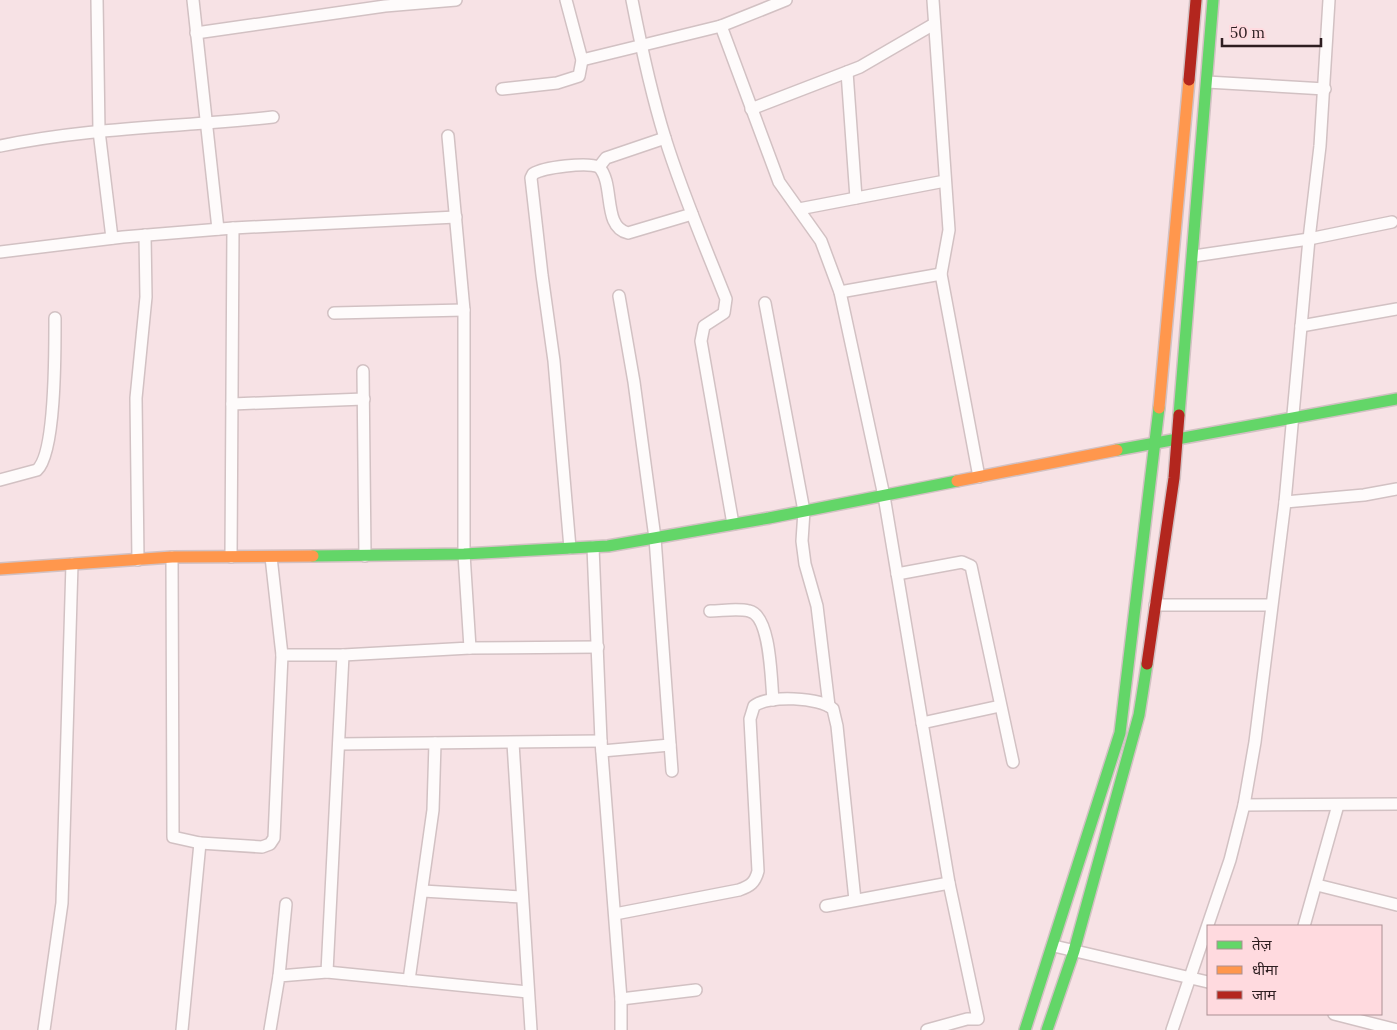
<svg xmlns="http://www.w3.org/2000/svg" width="1397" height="1030" font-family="Lora,'Noto Sans Devanagari',serif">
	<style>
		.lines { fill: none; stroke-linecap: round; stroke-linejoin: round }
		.street-casing { stroke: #d2c1c3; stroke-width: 14 }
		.fast-casing { stroke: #d2c1c3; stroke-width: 14 }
		.slow-casing { stroke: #d2c1c3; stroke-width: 14 }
		.jam-casing { stroke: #d2c1c3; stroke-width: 14 }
		.street { stroke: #fefbfb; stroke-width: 11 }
		.fast { stroke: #63d668; stroke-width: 11 }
		.slow { stroke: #ff974d; stroke-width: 11 }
		.jam { stroke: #b3261e; stroke-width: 11 }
	</style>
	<rect width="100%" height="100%" fill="#f7e2e5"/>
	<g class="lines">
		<g class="street-casing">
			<g id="street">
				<polyline points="97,0 99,131 112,238"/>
				<polyline points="193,0 218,229"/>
				<path d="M632,0C641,46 651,93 665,138C682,193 705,246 726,299L724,313L704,326L701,341L733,524"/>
				<polyline points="933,0 949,230 941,274 979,477"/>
				<polyline points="721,26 779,182 821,241 840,292 884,496 949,883 978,1019 967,1019 927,1030"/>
				<polyline points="196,33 385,6 456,0"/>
				<polyline points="582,60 721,26 786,0"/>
				<polyline points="847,72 856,198"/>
				<polyline points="1207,82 1325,89"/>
				<polyline points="502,89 557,83 579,76 582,60 566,0"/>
				<polyline points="751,109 860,67 934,24"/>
				<path d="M0,146C90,127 182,127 273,117"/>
				<polyline points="599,167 606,158 665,138"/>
				<polyline points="799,209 945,181"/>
				<polyline points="0,252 123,237 233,228 456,217"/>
				<polyline points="1194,256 1309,239 1392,222"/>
				<polyline points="840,292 941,274"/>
				<polyline points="619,296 634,382 655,538 672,771"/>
				<polyline points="765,303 804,511 802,541 805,564 817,606 829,706"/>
				<polyline points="334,313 464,310"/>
				<polyline points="1301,326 1397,309"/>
				<polyline points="363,371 365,556"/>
				<polyline points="232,404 364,399"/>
				<path d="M0,480L37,470C56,453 55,347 55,318"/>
				<polyline points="1285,502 1364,495 1397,489"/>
				<polyline points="593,547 601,741 621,999 621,1030"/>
				<path d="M570,548L554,361L542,275L531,178L533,174C544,167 587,162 599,167C615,184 602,227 628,233L692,214"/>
				<polyline points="172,557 173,837 200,843 182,1030"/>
				<polyline points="231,557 233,228"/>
				<polyline points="138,560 136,398 146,297 145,235"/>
				<polyline points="897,574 962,562 971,566 1013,762"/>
				<polyline points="1155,605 1271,605"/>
				<path d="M710,611C722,611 737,608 749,611C771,615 771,681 773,700"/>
				<polyline points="470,648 598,647"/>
				<polyline points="343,655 470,648 464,554 464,310 448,136"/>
				<polyline points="922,723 1000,706"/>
				<polyline points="513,743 531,1030"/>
				<polyline points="339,744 601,741"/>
				<polyline points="602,751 670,745"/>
				<polyline points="1244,805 1397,804"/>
				<polyline points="200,843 262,847 270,844 274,838 282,655"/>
				<polyline points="1317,885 1397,905"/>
				<polyline points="423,891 522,897"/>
				<polyline points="826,906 949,883"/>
				<path d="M615,914L739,890C750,886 755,883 758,871L750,719L754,706C768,695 820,697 833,709L837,726L855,900"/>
				<polyline points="1304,926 1338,805"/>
				<polyline points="1054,946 1208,982"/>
				<polyline points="327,972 528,992"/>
				<polyline points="279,976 286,904"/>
				<polyline points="409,980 433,810 435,743"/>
				<polyline points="621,999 696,990"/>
				<polyline points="1334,1014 1397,1030"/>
				<polyline points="44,1030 62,903 72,564"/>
				<polyline points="270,1030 279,976 327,972 343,655 282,655 271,557"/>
				<polyline points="1172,1030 1230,860 1244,805 1255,742 1285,502 1309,239 1320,146 1329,0"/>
			</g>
		</g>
		<g class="fast-casing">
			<g id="fast">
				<polyline points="1179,415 1213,0"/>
				<polyline points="1117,450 1397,399"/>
				<polyline points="313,556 464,554 608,546 769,518 957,481"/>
				<polyline points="1025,1030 1120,733 1159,408"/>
				<polyline points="1047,1030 1074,951 1139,715 1147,664"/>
			</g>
		</g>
		<g class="slow-casing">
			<g id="slow">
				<polyline points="1159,408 1189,80"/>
				<polyline points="957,481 1117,450"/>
				<polyline points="0,569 172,557 313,556"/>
			</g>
		</g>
		<g class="jam-casing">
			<g id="jam">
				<polyline points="1189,80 1196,0"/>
				<polyline points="1147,664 1174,478 1179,415"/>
			</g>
		</g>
		<use href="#street" class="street"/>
		<use href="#fast" class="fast"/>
		<use href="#slow" class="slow"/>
		<use href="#jam" class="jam"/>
	</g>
	<rect x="1207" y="925" width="175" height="90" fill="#ffdadf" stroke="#ab8f93"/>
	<rect x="1217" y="941" width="25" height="8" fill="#63d668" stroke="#ab8f93"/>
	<text x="1252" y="950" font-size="15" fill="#2e1e21">तेज़</text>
	<rect x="1217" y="966" width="25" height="8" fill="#ff974d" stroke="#ab8f93"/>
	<text x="1252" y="975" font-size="15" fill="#2e1e21">धीमा</text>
	<rect x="1217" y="991" width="25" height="8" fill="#b3261e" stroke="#ab8f93"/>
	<text x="1252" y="1000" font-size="15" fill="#2e1e21">जाम</text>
	<path d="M1222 38v8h99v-8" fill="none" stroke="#2e1e21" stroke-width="2.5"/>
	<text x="1230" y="38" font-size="15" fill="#2e1e21" stroke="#ffdadf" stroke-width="4" paint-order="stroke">50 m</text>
</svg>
